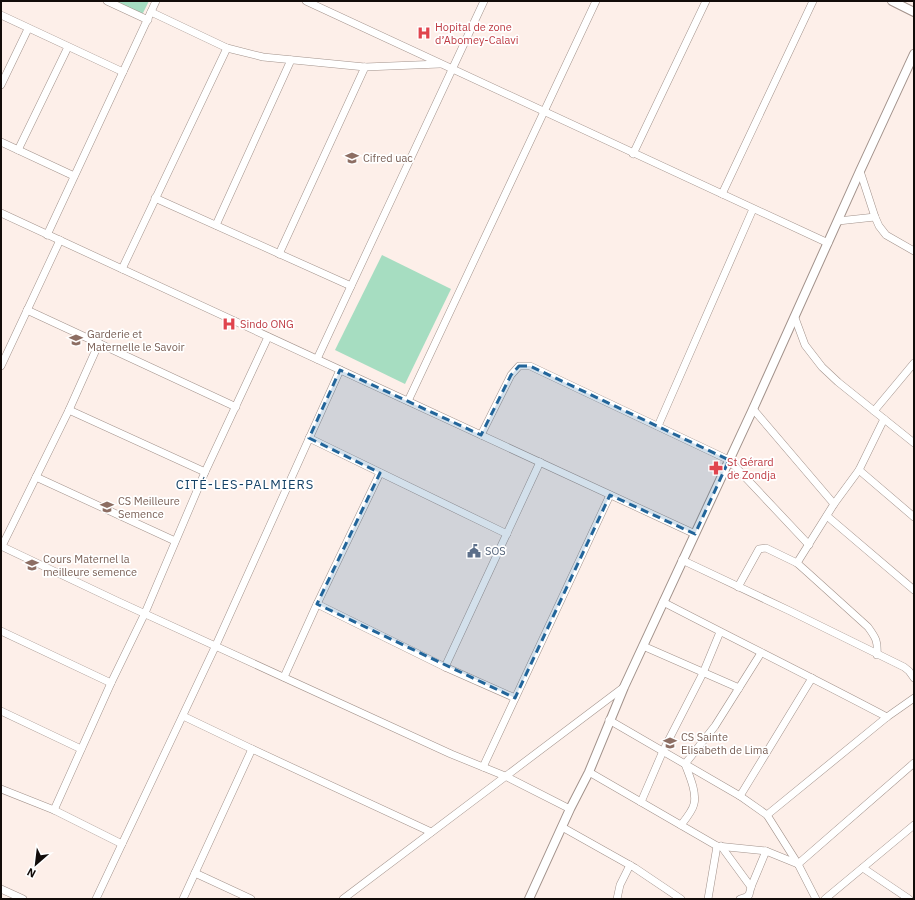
<svg xmlns="http://www.w3.org/2000/svg" width="915" height="900" font-family="'IBM Plex Sans',sans-serif">
	<style>
		.green { fill: #a6ddc1 }
		.lines { fill: none; stroke-linecap: round; stroke-linejoin: round }
		.minor-casing { stroke: #a2928b; stroke-width: 8 }
		.tertiary-casing { stroke: #a2928b; stroke-width: 10 }
		.minor { stroke: #fff; stroke-width: 7 }
		.tertiary { stroke: #fff; stroke-width: 8 }
		.marked { fill: #22659a; fill-opacity: 0.2; stroke: #22659a; stroke-width: 3; stroke-dasharray: 8 5; stroke-linejoin: round }
		.labels { text-anchor: middle; dominant-baseline: central; stroke-width: 3.5; stroke-linejoin: round; paint-order: stroke }
		.health-label { font-size: 11px; fill: #be3a42; stroke: #fff; text-anchor: start }
		.education-label { font-size: 11px; fill: #785e54; stroke: #fff; text-anchor: start }
		.service-label { font-size: 11px; fill: #4e5e75; stroke: #fff; text-anchor: start }
		.quarter-label { font-size: 13px; letter-spacing: 1px; fill: #144166; stroke: #fff }
	</style>
	<rect width="100%" height="100%" fill="#fdefe9"/>
	<g class="green">
		<polygon points="112,1 149,1 142,15"/>
		<polygon points="382,255 451,289 405,384 335,350"/>
	</g>
	<g class="lines">
		<g class="minor-casing">
			<g id="minor">
				<polyline points="107,1 148,20"/>
				<polyline points="306,1 828,243"/>
				<polyline points="151,12 227,48 263,57 365,67 440,64"/>
				<polyline points="1,15 123,72"/>
				<polyline points="1,85 27,31"/>
				<polyline points="1,142 74,176"/>
				<polyline points="18,150 68,47"/>
				<polyline points="633,154 706,1"/>
				<polyline points="860,171 875,217 879,226 886,235 914,251"/>
				<polyline points="722,194 813,1"/>
				<polyline points="155,198 351,286"/>
				<polyline points="1,213 695,534"/>
				<polyline points="838,221 875,217"/>
				<polyline points="216,225 291,60"/>
				<polyline points="47,235 156,1"/>
				<polyline points="279,254 365,67"/>
				<polyline points="122,269 227,48"/>
				<polyline points="27,310 236,407"/>
				<polyline points="795,318 805,345 822,367 838,382 914,443"/>
				<polyline points="317,359 484,1"/>
				<polyline points="1,366 60,240"/>
				<polyline points="408,401 596,1"/>
				<polyline points="753,409 834,504"/>
				<polyline points="69,410 205,472"/>
				<polyline points="874,411 914,363"/>
				<polyline points="658,426 753,209"/>
				<polyline points="481,435 511,375 519,366 530,366 729,460 809,545"/>
				<polyline points="309,438 507,534"/>
				<polyline points="859,470 914,517"/>
				<polyline points="36,477 175,541"/>
				<polyline points="827,516 914,590"/>
				<polyline points="1,546 117,601 451,754 505,776 570,809"/>
				<polyline points="2,546 69,410 99,343"/>
				<polyline points="682,560 790,611 904,667 909,671 914,678"/>
				<polyline points="797,563 834,504 859,470 884,419"/>
				<path d="M738,587L759,549L766,548L797,563L806,571L868,627C876,638 878,641 877,655"/>
				<path d="M663,602C738,641 813,678 887,717"/>
				<polyline points="317,604 445,667 515,698"/>
				<polyline points="1,631 111,683"/>
				<polyline points="643,646 739,688"/>
				<polyline points="445,667 540,462"/>
				<polyline points="284,677 317,604 380,473"/>
				<polyline points="1,711 81,749"/>
				<polyline points="183,716 252,749 431,832"/>
				<polyline points="609,720 740,796 767,815 798,864 816,899"/>
				<polyline points="483,767 610,495"/>
				<polyline points="589,772 717,846 766,851 798,864"/>
				<polyline points="1,789 54,810 122,844"/>
				<polyline points="740,796 812,678"/>
				<polyline points="641,802 663,751 703,673 720,632"/>
				<polyline points="54,810 111,683 145,613 205,472 268,337"/>
				<polyline points="767,815 887,717 914,698"/>
				<path d="M681,825C685,820 693,809 694,804C697,792 689,775 685,764L715,726L761,653"/>
				<polyline points="562,827 635,868 681,899"/>
				<polyline points="721,846 751,887"/>
				<polyline points="798,864 914,763"/>
				<polyline points="863,868 909,899"/>
				<polyline points="195,873 251,899"/>
				<polyline points="1,889 23,899"/>
				<polyline points="96,899 216,645 340,370"/>
				<polyline points="183,899 252,749"/>
				<polyline points="343,899 624,687"/>
				<polyline points="617,899 620,885 630,865"/>
				<polyline points="708,899 717,846"/>
				<polyline points="740,899 746,897 749,895 751,887 766,851"/>
				<polyline points="825,899 914,825"/>
			</g>
		</g>
		<g class="tertiary-casing">
			<g id="tertiary">
				<polyline points="892,1 914,12"/>
				<polyline points="529,899 570,809 589,772 624,687 753,409 860,171 914,54"/>
			</g>
		</g>
		<use href="#minor" class="minor"/>
		<use href="#tertiary" class="tertiary"/>
	</g>
	<path class="marked" d="M519,366H530L729,460L695,534L610,495L515,698L317,604L380,473L309,438L340,370L481,435L511,375Z"/>
	<defs>
		<g id="hospital-bare" transform="scale(1.08)"><path d="M-5-5h3v3.5h4V-5h3V5h-3V1.5h-4V5h-3Z" fill="#e0444e" stroke="#fff" stroke-width="2.5" paint-order="stroke"/></g>
		<g id="university-bare" transform="scale(1.08)"><path d="M0-5L7-2L0 1L-7-2ZM-4 1L0 2.5L4 1V4Q0 6-4 4Z" fill="#8d6e63" stroke="#fff" stroke-width="2.5" paint-order="stroke"/></g>
		<g id="school-bare" transform="scale(1.08)"><path d="M0-5L7-2L0 1L-7-2ZM-4 1L0 2.5L4 1V4Q0 6-4 4Z" fill="#8d6e63" stroke="#fff" stroke-width="2.5" paint-order="stroke"/></g>
		<g id="pharmacy-bare" transform="scale(1.08)"><path d="M-2-6h4v4h4v4h-4v4h-4v-4h-4v-4h4Z" fill="#e0444e" stroke="#fff" stroke-width="2.5" paint-order="stroke"/></g>
		<g id="civic-bare" transform="scale(1.08)"><path d="M-.6-6.5H3V-4.5H.6V-3L4-1V1h2V6H-6V1h2V-1L-.6-3ZM-1.2 2.5V6h2.4V2.5Z" fill="#5c6f8a" stroke="#fff" stroke-width="2.5" paint-order="stroke"/></g>
	</defs>
	<g fill-rule="evenodd">
		<use href="#hospital-bare" x="424" y="33"/>
		<use href="#university-bare" x="352" y="158"/>
		<use href="#hospital-bare" x="229" y="324"/>
		<use href="#school-bare" x="76" y="340"/>
		<use href="#pharmacy-bare" x="716" y="468"/>
		<use href="#school-bare" x="107" y="507"/>
		<use href="#civic-bare" x="474" y="551"/>
		<use href="#school-bare" x="32" y="565"/>
		<use href="#school-bare" x="670" y="743"/>
	</g>
	<g class="labels">
		<g class="health-label">
			<text x="435" y="27">Hopital de zone<tspan x="435" dy="13">d’Abomey-Calavi</tspan></text>
			<text x="240" y="324">Sindo ONG</text>
			<text x="727" y="462">St Gérard<tspan x="727" dy="13">de Zondja</tspan></text>
		</g>
		<g class="education-label">
			<text x="363" y="158">Cifred uac</text>
			<text x="87" y="334">Garderie et<tspan x="87" dy="13">Maternelle le Savoir</tspan></text>
			<text x="118" y="501">CS Meilleure<tspan x="118" dy="13">Semence</tspan></text>
			<text x="43" y="559">Cours Maternel la<tspan x="43" dy="13">meilleure semence</tspan></text>
			<text x="681" y="737">CS Sainte<tspan x="681" dy="13">Elisabeth de Lima</tspan></text>
		</g>
		<g class="service-label">
			<text x="485" y="551">SOS</text>
		</g>
		<g class="quarter-label">
			<text x="245" y="484">CITÉ-LES-PALMIERS</text>
		</g>
	</g>
	<rect width="915" height="900" fill="none" stroke="#120c0a" stroke-width="4"/>
	<g transform="translate(36 864) rotate(208)" stroke="#ffffff" stroke-width="3" paint-order="stroke">
	<path d="M0-3L7 15L0 10L-7 15Z" fill="#120c0a"/>
	<text y="-6" font-size="11" font-weight="bold" text-anchor="middle" fill="#120c0a">N</text>
	</g>
</svg>
